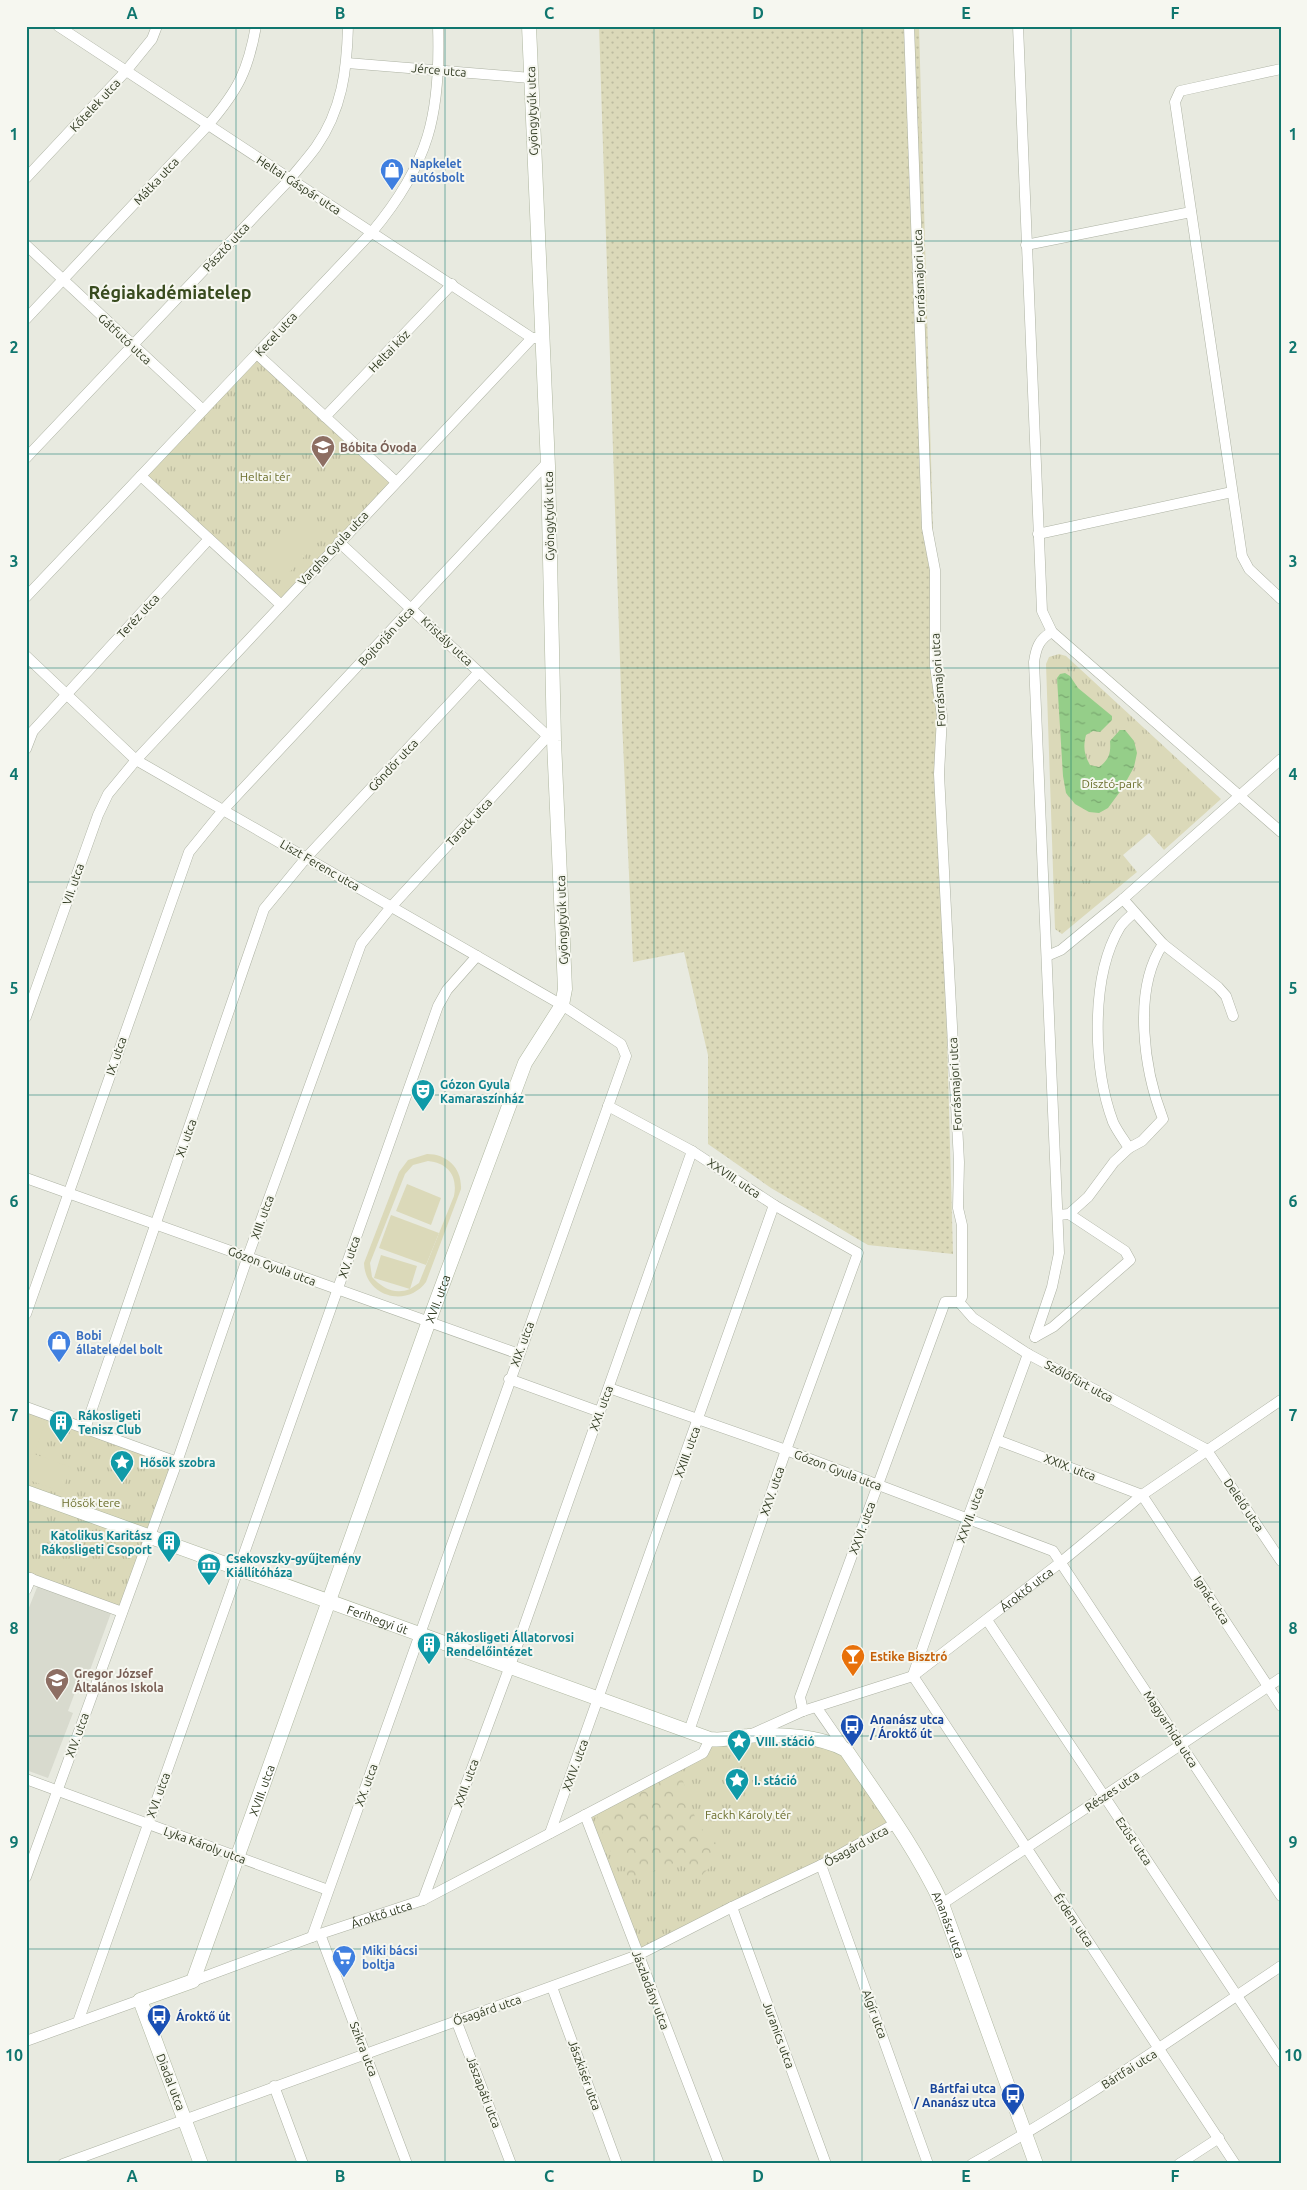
<svg xmlns="http://www.w3.org/2000/svg" width="1307" height="2190" font-family="Ubuntu,sans-serif">
	<style>
		.built { fill: #d8dace }
		.grass { fill: url(#grass-tufts) }
		.forest { fill: url(#forest-crowns) }
		.garden { fill: url(#garden-dots) }
		.pitch { fill: #dbd9b9; fill-rule: evenodd }
		.water { fill: url(#water-ripples) }
		.lines { fill: none; stroke-linecap: round; stroke-linejoin: round }
		.street-casing { stroke: #adb2a3; stroke-width: 11 }
		.secondary-casing { stroke: #aeb69f; stroke-width: 15 }
		.street { stroke: #fff; stroke-width: 10 }
		.secondary { stroke: #fff; stroke-width: 14 }
		.grid { fill: none; stroke: #0f766e; stroke-width: 1; stroke-opacity: 0.55 }
		.labels { text-anchor: middle; dominant-baseline: central; stroke-width: 4; stroke-linejoin: round; paint-order: stroke }
		.street-label { font-size: 12px; fill: #303a21; stroke: #f6f7f0 }
		.shop-label { font-size: 12px; font-weight: bold; fill: #366cbe; stroke: #f6f7f0; text-anchor: start }
		.education-label { font-size: 12px; font-weight: bold; fill: #785e54; stroke: #f6f7f0; text-anchor: start }
		.park-label { font-size: 12px; fill: #6c6f2d; stroke: #f6f7f0 }
		.culture-label { font-size: 12px; font-weight: bold; fill: #0d838f; stroke: #f6f7f0; text-anchor: start }
		.food-label { font-size: 12px; font-weight: bold; fill: #c56008; stroke: #f6f7f0; text-anchor: start }
		.transit-label { font-size: 12px; font-weight: bold; fill: #164399; stroke: #f6f7f0; text-anchor: start }
		.district-label { font-size: 18px; font-weight: bold; fill: #384b1e; stroke: #f6f7f0 }
		.neatline { fill: none; stroke: #0f766e; stroke-width: 2 }
		.grid-label { font-size: 16px; text-anchor: middle; font-weight: bold; fill: #0f766e }
	</style>
	<defs>
		<pattern id="grass-tufts" width="24" height="20" patternUnits="userSpaceOnUse" patternTransform="scale(1.25)"><rect width="24" height="20" fill="#dbd9b9"/><path d="M3 7l-1-3M5 7V3M7 7l1-3M15 17l-1-3M17 17v-4M19 17l1-3" fill="none" stroke="#bcbb9f"/></pattern>
		<pattern id="forest-crowns" width="20" height="18" patternUnits="userSpaceOnUse" patternTransform="scale(1.25)"><rect width="20" height="18" fill="#dbd9b9"/><path d="M2 6a3 3 0 1 1 6 0M12 15a3 3 0 1 1 6 0" fill="none" stroke="#bcbb9f"/></pattern>
		<pattern id="garden-dots" width="8" height="8" patternUnits="userSpaceOnUse" patternTransform="scale(1.25)"><rect width="8" height="8" fill="#dbd9b9"/><path d="M2 2h.1M6 6h.1" fill="none" stroke="#bcbb9f" stroke-width="1.8" stroke-linecap="round"/></pattern>
		<pattern id="water-ripples" width="26" height="14" patternUnits="userSpaceOnUse" patternTransform="scale(1.25)"><rect width="26" height="14" fill="#95ce89"/><path d="M2 4q2-2 4 0t4 0M15 11q2-2 4 0t4 0" fill="none" stroke="#7aa870"/></pattern>
	</defs>
	<rect width="100%" height="100%" fill="#e8eae0"/>
	<polygon class="built" points="38,1585 111,1613 83,1689 77,1687 68,1711 73,1713 48,1778 26,1770 26,1615"/>
	<g class="grass">
		<polygon points="257,354 395,481 280,604 141,476"/>
		<polygon points="1059,654 1066,656 1221,799 1164,850 1149,833 1123,855 1137,872 1062,934 1055,929 1046,664 1049,657"/>
		<polygon points="26,1407 177,1462 122,1612 26,1577"/>
		<polygon points="734,1739 836,1744 896,1823 638,1955 585,1815 708,1746"/>
	</g>
	<polygon class="forest" points="675,1772 683,1781 697,1823 718,1848 713,1864 700,1877 677,1862 633,1879 629,1879 626,1873 625,1857 611,1852 599,1825 597,1814"/>
	<polygon class="garden" points="599,26 919,26 953,1254 868,1245 771,1188 708,1144 708,1055 684,952 633,962 622,721"/>
	<g class="pitch">
		<polygon points="302,520 321,539 285,577 266,558"/>
		<path d="M427,1154C447,1154 462,1168 461,1189L426,1282C407,1308 365,1297 364,1263L399,1172L408,1160ZM428,1161C448,1163 458,1176 454,1196L419,1283L410,1289L417,1266L381,1255L374,1278L410,1289C395,1295 382,1288 372,1277L370,1263L405,1174L413,1165Z"/>
		<polygon points="407,1184 441,1198 431,1225 396,1211"/>
		<polygon points="391,1215 439,1233 426,1265 379,1248"/>
		<polygon points="26,1420 44,1426 34,1454 71,1467 62,1492 26,1479"/>
	</g>
	<path class="water" d="M1065,673L1070,676L1078,688L1112,716V720L1100,732L1093,731L1086,735C1083,747 1084,754 1090,765L1099,767C1109,760 1111,753 1110,741L1120,730H1125L1134,741L1137,753L1134,767L1122,789L1108,808L1099,813L1089,812L1075,804L1066,793L1063,776L1057,678L1060,674Z"/>
	<g class="lines">
		<g class="street-casing">
			<g id="street">
				<polyline points="58,26 532,338 538,338"/>
				<polyline points="909,26 927,528 935,570 935,666 942,716 939,774 959,1162 958,1208 962,1225 962,1297 959,1302"/>
				<polyline points="1018,26 1042,611 1052,632 1281,832"/>
				<polyline points="347,63 531,78"/>
				<polyline points="1281,69 1180,91 1175,102 1242,556 1249,569 1281,599"/>
				<polyline points="26,178 126,71 152,39 157,26"/>
				<polyline points="26,245 203,410"/>
				<polyline points="1026,245 1191,212"/>
				<path d="M26,319L209,124C238,90 248,71 256,26"/>
				<polyline points="257,354 395,481"/>
				<polyline points="325,417 452,284"/>
				<path d="M26,458L290,179C299,168 308,158 316,147C342,110 347,70 348,26"/>
				<polyline points="141,476 280,604"/>
				<polyline points="1038,534 1232,492"/>
				<polyline points="339,542 553,741"/>
				<path d="M26,597L372,232C429,164 441,114 438,26"/>
				<polyline points="26,656 136,760 562,1005 621,1044 626,1056 312,1937"/>
				<polyline points="26,749 33,731 209,539"/>
				<polyline points="1123,899 1163,944 1218,987 1226,996 1233,1016"/>
				<polyline points="1047,956 1061,950 1123,899 1281,759"/>
				<polyline points="26,1017 98,815 108,794 136,760 532,338"/>
				<polyline points="608,1106 692,1151 774,1205 858,1253 786,1450 689,1731"/>
				<path d="M1129,1148C1124,1140 1117,1131 1113,1122C1093,1068 1090,977 1120,927C1124,921 1129,917 1134,913"/>
				<polyline points="26,1178 519,1354"/>
				<path d="M1058,1215L1069,1214L1088,1197L1114,1162L1129,1148L1142,1141L1163,1119C1144,1070 1132,990 1163,944"/>
				<polyline points="959,1302 973,1318 1028,1354 1206,1449 1281,1561"/>
				<polyline points="26,1314 189,852 224,809 548,462"/>
				<path d="M1035,1337L1052,1287L1059,1253L1034,662C1036,648 1039,639 1052,632"/>
				<polyline points="1035,1337 1053,1327 1130,1260 1125,1251 1069,1214"/>
				<polyline points="509,1379 600,1412"/>
				<polyline points="609,1388 786,1450 1053,1551 1281,1896"/>
				<polyline points="26,1407 177,1462"/>
				<polyline points="85,1429 264,909 306,858 479,672"/>
				<polyline points="997,1440 1142,1495 1281,1706"/>
				<polyline points="26,1577 122,1612"/>
				<polyline points="26,1590 31,1578"/>
				<polyline points="987,1620 1281,2062"/>
				<polyline points="913,1675 967,1520 1028,1354"/>
				<polyline points="913,1676 1235,2164"/>
				<polyline points="817,1708 846,1750"/>
				<polyline points="803,1711 800,1697 945,1302 959,1302"/>
				<path id="s1" d="M752,1734L803,1711L913,1676L1061,1562L1142,1495L1281,1400"/>
				<polyline points="26,1779 328,1890"/>
				<polyline points="585,1815 719,2164"/>
				<polyline points="550,1833 774,1205"/>
				<polyline points="821,1865 928,2164"/>
				<polyline points="26,1877 177,1462 248,1256 361,944 391,907 547,737"/>
				<polyline points="423,1900 510,1666 692,1151"/>
				<polyline points="942,1904 1281,1678"/>
				<polyline points="732,1907 826,2164"/>
				<polyline points="320,1934 407,2164"/>
				<path id="s2" d="M193,1981L320,1934L423,1900L703,1753L710,1739"/>
				<polyline points="552,1987 617,2164"/>
				<polyline points="456,2020 511,2164"/>
				<polyline points="78,2022 438,1006 447,990 477,956"/>
				<polyline points="26,2041 140,2000"/>
				<polyline points="274,2086 303,2164"/>
				<polyline points="63,2164 638,1955 732,1907 821,1865 896,1823"/>
				<path d="M972,2164C1079,2105 1179,2034 1281,1966"/>
				<polyline points="1179,2164 1219,2138"/>
			</g>
		</g>
		<g class="secondary-casing">
			<g id="secondary">
				<path id="s3" d="M26,1492L710,1739C724,1741 735,1737 748,1736C777,1733 821,1736 846,1750C880,1800 916,1849 942,1904L1036,2164"/>
				<path id="s4" d="M201,2164L140,2000L193,1981L429,1321L525,1063L562,1005L565,989L554,741L548,466L529,26"/>
			</g>
		</g>
		<use href="#street" class="street"/>
		<use href="#secondary" class="secondary"/>
	</g>
	<path class="grid" d="M236,26V2164M445,26V2164M654,26V2164M862,26V2164M1071,26V2164M26,241H1281M26,454H1281M26,668H1281M26,882H1281M26,1095H1281M26,1308H1281M26,1522H1281M26,1736H1281M26,1949H1281"/>
	<defs>
		<g id="shop-pin" transform="scale(1.25)"><path d="M0 17L-7.5 6A9.5 9.5 0 1 1 7.5 6Z" fill="#3f7fe0" stroke="#f6f7f0"/><path d="M-5-2.5h2.3a2.7 3.5 0 0 1 5.4 0H5L5.5 6h-11ZM-1.5-2.5h3a1.5 2.3 0 0 0-3 0Z" fill="#fff"/></g>
		<g id="school-pin" transform="scale(1.25)"><path d="M0 17L-7.5 6A9.5 9.5 0 1 1 7.5 6Z" fill="#8d6e63" stroke="#f6f7f0"/><path d="M0-5L7-2L0 1L-7-2ZM-4 1L0 2.5L4 1V4Q0 6-4 4Z" fill="#fff"/></g>
		<g id="theatre-pin" transform="scale(1.25)"><path d="M0 17L-7.5 6A9.5 9.5 0 1 1 7.5 6Z" fill="#0f9aa8" stroke="#f6f7f0"/><path d="M-5-5.5Q0-4 5-5.5V0Q5 5 0 6Q-5 5-5 0ZM-3.3-2.5H-1v1.5H-3.3ZM1-2.5H3.3v1.5H1ZM-2.8 1Q0 5.5 2.8 1Z" fill="#fff"/></g>
		<g id="building-pin" transform="scale(1.25)"><path d="M0 17L-7.5 6A9.5 9.5 0 1 1 7.5 6Z" fill="#0f9aa8" stroke="#f6f7f0"/><path d="M-4-6H4V6H1V3H-1V6H-4ZM-2.5-4.3h1.7v1.8h-1.7ZM.8-4.3h1.7v1.8H.8ZM-2.5-1h1.7V.8h-1.7ZM.8-1h1.7V.8H.8Z" fill="#fff"/></g>
		<g id="sight-pin" transform="scale(1.25)"><path d="M0 17L-7.5 6A9.5 9.5 0 1 1 7.5 6Z" fill="#0f9aa8" stroke="#f6f7f0"/><path d="M0-6L1.8-2.2L6-1.7L2.9 1.2L3.7 5.4L0 3.3L-3.7 5.4L-2.9 1.2L-6-1.7L-1.8-2.2Z" fill="#fff"/></g>
		<g id="museum-pin" transform="scale(1.25)"><path d="M0 17L-7.5 6A9.5 9.5 0 1 1 7.5 6Z" fill="#0f9aa8" stroke="#f6f7f0"/><path d="M0-6L6-3V-2H-6V-3ZM-5-1h2V3h-2ZM-1-1h2V3h-2ZM3-1h2V3H3ZM-6 4H6V6H-6Z" fill="#fff"/></g>
		<g id="bar-pin" transform="scale(1.25)"><path d="M0 17L-7.5 6A9.5 9.5 0 1 1 7.5 6Z" fill="#e8710a" stroke="#f6f7f0"/><path d="M-6-5H6L.8 .8V4.5H3.5V6h-7V4.5H-.8V.8Z" fill="#fff"/></g>
		<g id="bus-pin" transform="scale(1.25)"><path d="M0 17L-7.5 6A9.5 9.5 0 1 1 7.5 6Z" fill="#1a4fb4" stroke="#f6f7f0"/><path d="M-5-6H5V4H4V6H2V4H-2V6H-4V4H-5ZM-3.5-4V0h7V-4ZM-3.5 1.2v1.5H-2V1.2ZM2 1.2v1.5H3.5V1.2Z" fill="#fff"/></g>
		<g id="supermarket-pin" transform="scale(1.25)"><path d="M0 17L-7.5 6A9.5 9.5 0 1 1 7.5 6Z" fill="#3f7fe0" stroke="#f6f7f0"/><path d="M-6-5.5h2.5l.6 2H6L4.5 2H-2.5L-4.4-4H-6ZM-1.5 3.2a1.3 1.3 0 1 0 .1 0ZM3 3.2a1.3 1.3 0 1 0 .1 0Z" fill="#fff"/></g>
	</defs>
	<g fill-rule="evenodd">
		<use href="#shop-pin" x="392" y="170"/>
		<use href="#school-pin" x="323" y="447"/>
		<use href="#theatre-pin" x="423" y="1091"/>
		<use href="#shop-pin" x="59" y="1342"/>
		<use href="#building-pin" x="61" y="1422"/>
		<use href="#sight-pin" x="122" y="1462"/>
		<use href="#building-pin" x="169" y="1542"/>
		<use href="#museum-pin" x="209" y="1565"/>
		<use href="#building-pin" x="429" y="1644"/>
		<use href="#bar-pin" x="853" y="1656"/>
		<use href="#school-pin" x="57" y="1680"/>
		<use href="#bus-pin" x="852" y="1726"/>
		<use href="#sight-pin" x="739" y="1741"/>
		<use href="#sight-pin" x="737" y="1780"/>
		<use href="#supermarket-pin" x="344" y="1957"/>
		<use href="#bus-pin" x="159" y="2016"/>
		<use href="#bus-pin" x="1013" y="2095"/>
	</g>
	<g class="labels">
		<g class="street-label">
			<text transform="translate(439 70) rotate(5)">Jérce utca</text>
			<text transform="translate(95 105) rotate(-47)">Kőtelek utca</text>
			<text transform="translate(532 111) rotate(-92)">Gyöngytyúk utca</text>
			<text transform="translate(156 181) rotate(-47)">Mátka utca</text>
			<text transform="translate(299 185) rotate(33)">Heltai Gáspár utca</text>
			<text transform="translate(226 247) rotate(-47)">Pásztó utca</text>
			<text transform="translate(919 276) rotate(-92)">Forrásmajori utca</text>
			<text transform="translate(276 334) rotate(-47)">Kecel utca</text>
			<text transform="translate(125 339) rotate(43)">Gátfutó utca</text>
			<text transform="translate(389 351) rotate(-46)">Heltai köz</text>
			<text transform="translate(549 516) rotate(-91)">Gyöngytyúk utca</text>
			<text transform="translate(333 548) rotate(-47)">Vargha Gyula utca</text>
			<text transform="translate(138 616) rotate(-47)">Teréz utca</text>
			<text transform="translate(386 636) rotate(-47)">Bojtorján utca</text>
			<text transform="translate(447 641) rotate(43)">Kristály utca</text>
			<text transform="translate(938 680) rotate(-94)">Forrásmajori utca</text>
			<text transform="translate(393 765) rotate(-47)">Göndör utca</text>
			<text transform="translate(469 822) rotate(-47)">Tarack utca</text>
			<text transform="translate(320 865) rotate(30)">Liszt Ferenc utca</text>
			<text transform="translate(73 884) rotate(-71)">VII. utca</text>
			<text transform="translate(562 920) rotate(-92)">Gyöngytyúk utca</text>
			<text transform="translate(116 1056) rotate(-71)">IX. utca</text>
			<text transform="translate(955 1084) rotate(-93)">Forrásmajori utca</text>
			<text transform="translate(186 1138) rotate(-71)">XI. utca</text>
			<text transform="translate(734 1178) rotate(34)">XXVIII. utca</text>
			<text transform="translate(262 1217) rotate(-70)">XIII. utca</text>
			<text transform="translate(349 1257) rotate(-71)">XV. utca</text>
			<text transform="translate(272 1266) rotate(20)">Gózon Gyula utca</text>
			<text stroke="none"><textPath href="#s4" startOffset="956">XVII. utca</textPath></text>
			<text transform="translate(522 1344) rotate(-70)">XIX. utca</text>
			<text transform="translate(1079 1381) rotate(28)">Szőlőfürt utca</text>
			<text transform="translate(601 1408) rotate(-70)">XXI. utca</text>
			<text transform="translate(687 1452) rotate(-70)">XXIII. utca</text>
			<text transform="translate(1070 1467) rotate(21)">XXIX. utca</text>
			<text transform="translate(838 1470) rotate(21)">Gózon Gyula utca</text>
			<text transform="translate(772 1491) rotate(-71)">XXV. utca</text>
			<text transform="translate(1244 1505) rotate(56)">Delelő utca</text>
			<text transform="translate(970 1515) rotate(-70)">XXVII. utca</text>
			<text transform="translate(862 1528) rotate(-70)">XXVI. utca</text>
			<text stroke="none"><textPath href="#s1" startOffset="314">Ároktő utca</textPath></text>
			<text transform="translate(1212 1600) rotate(57)">Ignác utca</text>
			<text stroke="none"><textPath href="#s3" startOffset="374">Ferihegyi út</textPath></text>
			<text transform="translate(1171 1729) rotate(57)">Magyarhida utca</text>
			<text transform="translate(77 1735) rotate(-70)">XIV. utca</text>
			<text transform="translate(575 1765) rotate(-70)">XXIV. utca</text>
			<text transform="translate(466 1783) rotate(-70)">XXII. utca</text>
			<text transform="translate(366 1785) rotate(-70)">XX. utca</text>
			<text stroke="none"><textPath href="#s4" startOffset="434">XVIII. utca</textPath></text>
			<text transform="translate(1112 1791) rotate(-34)">Részes utca</text>
			<text transform="translate(158 1795) rotate(-70)">XVI. utca</text>
			<text transform="translate(1134 1841) rotate(56)">Ezüst utca</text>
			<text transform="translate(205 1845) rotate(20)">Lyka Károly utca</text>
			<text transform="translate(856 1846) rotate(-29)">Ősagárd utca</text>
			<text stroke="none"><textPath href="#s2" startOffset="200">Ároktő utca</textPath></text>
			<text transform="translate(1074 1920) rotate(56)">Érdem utca</text>
			<text stroke="none"><textPath href="#s3" startOffset="1069">Ananász utca</textPath></text>
			<text transform="translate(651 1990) rotate(69)">Jászladány utca</text>
			<text transform="translate(487 2010) rotate(-19)">Ősagárd utca</text>
			<text transform="translate(875 2014) rotate(70)">Algír utca</text>
			<text transform="translate(779 2035) rotate(70)">Juranics utca</text>
			<text transform="translate(364 2049) rotate(69)">Szikra utca</text>
			<text transform="translate(1129 2069) rotate(-32)">Bártfai utca</text>
			<text transform="translate(585 2075) rotate(70)">Jászkisér utca</text>
			<text transform="translate(171 2082) rotate(69)">Diadal utca</text>
			<text transform="translate(484 2092) rotate(69)">Jászapáti utca</text>
		</g>
		<g class="shop-label">
			<text x="410" y="163">Napkelet<tspan x="410" dy="14">autósbolt</tspan></text>
			<text x="76" y="1335">Bobi<tspan x="76" dy="14">állateledel bolt</tspan></text>
			<text x="362" y="1950">Miki bácsi<tspan x="362" dy="14">boltja</tspan></text>
		</g>
		<g class="education-label">
			<text x="340" y="447">Bóbita Óvoda</text>
			<text x="74" y="1673">Gregor József<tspan x="74" dy="14">Általános Iskola</tspan></text>
		</g>
		<g class="park-label">
			<text x="265" y="476">Heltai tér</text>
			<text x="1112" y="783">Dísztó-park</text>
			<text x="91" y="1502">Hősök tere</text>
			<text x="748" y="1814">Fackh Károly tér</text>
		</g>
		<g class="culture-label">
			<text x="440" y="1084">Gózon Gyula<tspan x="440" dy="14">Kamaraszínház</tspan></text>
			<text x="78" y="1415">Rákosligeti<tspan x="78" dy="14">Tenisz Club</tspan></text>
			<text x="140" y="1462">Hősök szobra</text>
			<text x="152" y="1535" text-anchor="end">Katolikus Karitász<tspan x="152" dy="14">Rákosligeti Csoport</tspan></text>
			<text x="226" y="1558">Csekovszky-gyűjtemény<tspan x="226" dy="14">Kiállítóháza</tspan></text>
			<text x="446" y="1637">Rákosligeti Állatorvosi<tspan x="446" dy="14">Rendelőintézet</tspan></text>
			<text x="756" y="1741">VIII. stáció</text>
			<text x="754" y="1780">I. stáció</text>
		</g>
		<g class="food-label">
			<text x="870" y="1656">Estike Bisztró</text>
		</g>
		<g class="transit-label">
			<text x="870" y="1719">Ananász utca<tspan x="870" dy="14">/ Ároktő út</tspan></text>
			<text x="176" y="2016">Ároktő út</text>
			<text x="996" y="2088" text-anchor="end">Bártfai utca<tspan x="996" dy="14">/ Ananász utca</tspan></text>
		</g>
		<g class="district-label">
			<text x="170" y="292">Régiakadémiatelep</text>
		</g>
	</g>
	<rect width="1307" height="2190" fill="none" stroke="#f6f7f0" stroke-width="55"/>
	<rect x="28" y="28" width="1252" height="2134" class="neatline"/>
	<g class="grid-label">
		<text x="132" y="19">A</text>
		<text x="340" y="19">B</text>
		<text x="549" y="19">C</text>
		<text x="758" y="19">D</text>
		<text x="966" y="19">E</text>
		<text x="1175" y="19">F</text>
		<text x="14" y="140">1</text>
		<text x="1293" y="140">1</text>
		<text x="14" y="353">2</text>
		<text x="1293" y="353">2</text>
		<text x="14" y="567">3</text>
		<text x="1293" y="567">3</text>
		<text x="14" y="780">4</text>
		<text x="1293" y="780">4</text>
		<text x="14" y="994">5</text>
		<text x="1293" y="994">5</text>
		<text x="14" y="1207">6</text>
		<text x="1293" y="1207">6</text>
		<text x="14" y="1421">7</text>
		<text x="1293" y="1421">7</text>
		<text x="14" y="1634">8</text>
		<text x="1293" y="1634">8</text>
		<text x="14" y="1848">9</text>
		<text x="1293" y="1848">9</text>
		<text x="14" y="2061">10</text>
		<text x="1293" y="2061">10</text>
		<text x="132" y="2182">A</text>
		<text x="340" y="2182">B</text>
		<text x="549" y="2182">C</text>
		<text x="758" y="2182">D</text>
		<text x="966" y="2182">E</text>
		<text x="1175" y="2182">F</text>
	</g>
</svg>
